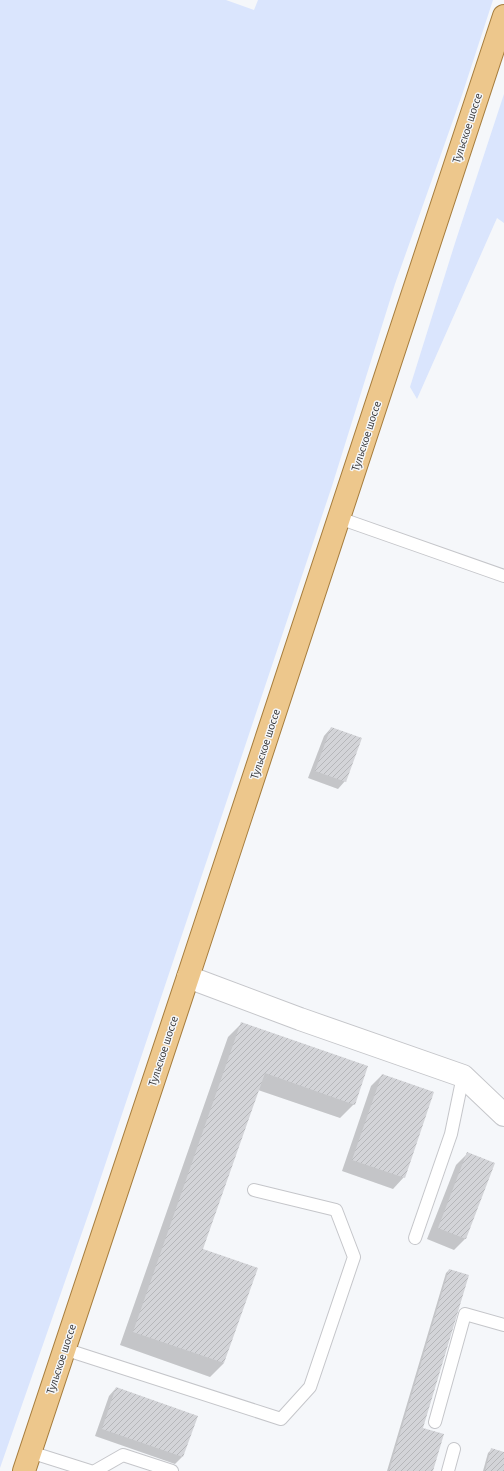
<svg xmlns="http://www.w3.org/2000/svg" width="504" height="1471" font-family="'Alegreya Sans',sans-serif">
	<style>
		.grass { fill: #dae5fd }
		.shadow { fill: #0003 }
		.building { fill: url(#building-hatch) }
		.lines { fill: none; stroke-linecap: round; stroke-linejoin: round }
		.service-casing { stroke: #c5c6ca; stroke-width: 14 }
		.minor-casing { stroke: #c5c6ca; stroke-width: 24 }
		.primary-casing { stroke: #a67d3d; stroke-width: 24 }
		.service { stroke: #fff; stroke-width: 12 }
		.minor { stroke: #fff; stroke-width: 22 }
		.primary { stroke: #edc78c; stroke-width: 22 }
		.labels { text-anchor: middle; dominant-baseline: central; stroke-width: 3; stroke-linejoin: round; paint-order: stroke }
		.street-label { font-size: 12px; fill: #373739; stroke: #f5f7fa }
	</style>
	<defs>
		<pattern id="building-hatch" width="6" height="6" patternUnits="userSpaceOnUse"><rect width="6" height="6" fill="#d3d4d8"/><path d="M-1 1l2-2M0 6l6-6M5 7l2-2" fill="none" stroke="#b6b7ba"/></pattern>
	</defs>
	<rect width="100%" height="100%" fill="#f5f7fa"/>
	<g class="grass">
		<polygon points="0,0 226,0 254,10 258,0 493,0 462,95 395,284 332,486 93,1201 0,1468"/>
		<polygon points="504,94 504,223 497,218 417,399 410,387 455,243"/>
	</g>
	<g class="shadow">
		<polygon points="331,728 345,781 338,789 308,778 324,736"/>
		<polygon points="242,1023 354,1104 340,1118 258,1090 202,1250 224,1363 210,1377 120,1345 228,1037"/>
		<polygon points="382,1075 404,1177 393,1189 342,1171 371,1086"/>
		<polygon points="467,1154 466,1238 454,1250 427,1239 456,1165"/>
		<polygon points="449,1270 422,1429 432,1471 387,1471 446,1273"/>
		<polygon points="116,1388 182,1457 175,1464 95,1436 109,1396"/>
		<polygon points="492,1449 504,1453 504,1471 483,1471 488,1453"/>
	</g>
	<g class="building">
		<polygon points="331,727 362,738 346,782 315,771"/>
		<polygon points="241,1022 368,1066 355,1105 265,1073 203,1249 258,1268 224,1363 133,1332"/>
		<polygon points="382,1074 434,1092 405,1178 352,1160"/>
		<polygon points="467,1152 495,1163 466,1239 438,1228"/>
		<polygon points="449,1269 469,1275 423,1428 444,1434 433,1471 389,1471"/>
		<polygon points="116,1387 198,1416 183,1457 102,1429"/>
		<polygon points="491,1448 504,1452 504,1471 485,1471"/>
	</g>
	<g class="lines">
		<g class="service-casing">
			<g id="service">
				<polyline points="339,518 504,576"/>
				<polyline points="415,1238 451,1134 463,1076"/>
				<polyline points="64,1349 281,1419 310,1387 354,1257 336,1210 254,1190"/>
				<polyline points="435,1422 465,1314 504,1325"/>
				<polyline points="30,1452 90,1471"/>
				<polyline points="95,1471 123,1455 172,1471"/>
				<polyline points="448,1471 454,1449"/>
			</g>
		</g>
		<g class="minor-casing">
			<polyline id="minor" points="188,977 300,1019 463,1076 504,1115"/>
		</g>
		<g class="primary-casing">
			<polyline id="primary" points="24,1471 188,977 504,16"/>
		</g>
		<use href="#service" class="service"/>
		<use href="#minor" class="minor"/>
		<use href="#primary" class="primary"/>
	</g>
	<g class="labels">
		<g class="street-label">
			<text transform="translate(467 128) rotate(-72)">Тульское шоссе</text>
			<text transform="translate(366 436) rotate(-72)">Тульское шоссе</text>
			<text transform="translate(265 744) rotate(-72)">Тульское шоссе</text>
			<text transform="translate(163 1051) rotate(-72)">Тульское шоссе</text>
			<text transform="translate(61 1359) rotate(-72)">Тульское шоссе</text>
		</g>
	</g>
</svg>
